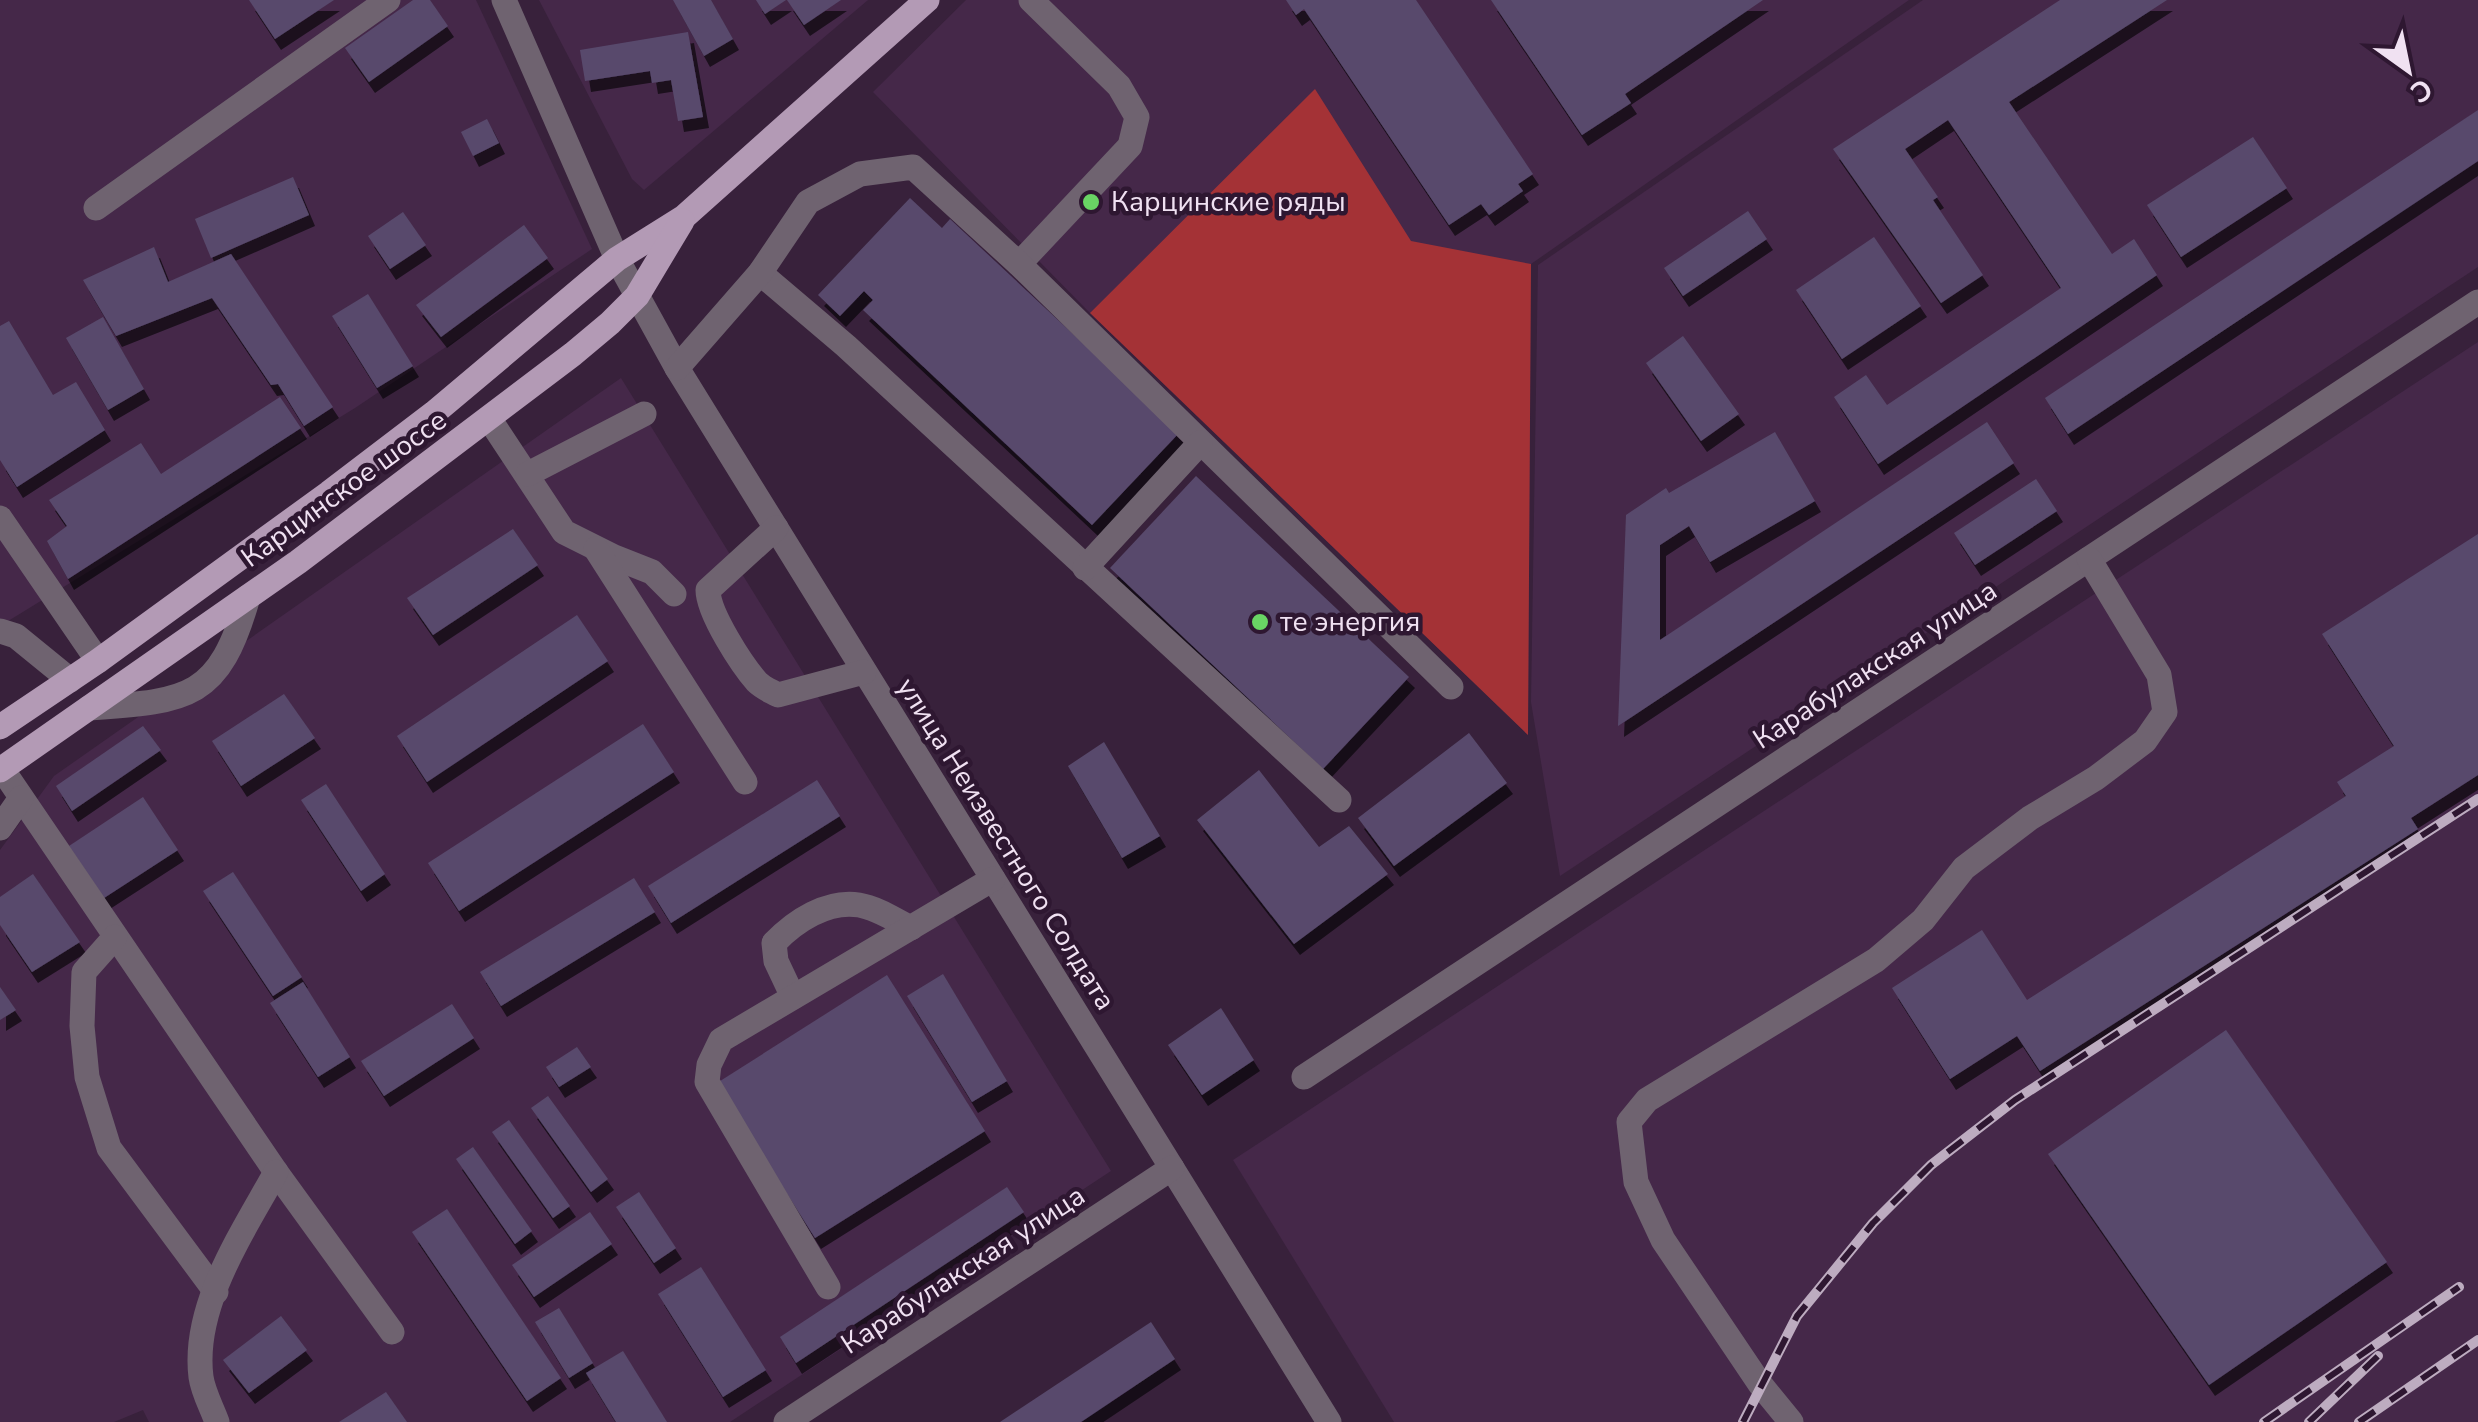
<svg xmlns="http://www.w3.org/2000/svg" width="2478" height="1422" font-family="'Nunito Sans',sans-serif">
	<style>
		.built { fill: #452849 }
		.forest { fill: #a43236 }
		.building { fill: #584a6c; filter: url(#shadow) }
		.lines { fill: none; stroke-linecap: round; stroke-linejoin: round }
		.minor { stroke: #6f6370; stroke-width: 25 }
		.major { stroke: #b39ab5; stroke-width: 25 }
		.rail-casing { stroke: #bdacc0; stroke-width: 10 }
		.rail { stroke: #2e1731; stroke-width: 6; stroke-dasharray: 19; stroke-linecap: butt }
		.poi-dot { fill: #69d464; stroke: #2e1731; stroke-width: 4 }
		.labels { text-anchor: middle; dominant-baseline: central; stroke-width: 9; stroke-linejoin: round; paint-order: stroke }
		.poi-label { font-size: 28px; fill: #f0e1f2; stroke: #2e1731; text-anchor: start }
		.street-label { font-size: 28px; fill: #f0e1f2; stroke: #2e1731 }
	</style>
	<defs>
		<filter id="shadow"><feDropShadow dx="6" dy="11" stdDeviation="0" flood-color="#0009"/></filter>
	</defs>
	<rect width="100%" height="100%" fill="#38213b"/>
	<g class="built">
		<polygon points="0,0 476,0 592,249 355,408 0,626"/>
		<polygon points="539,0 868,0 644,190 632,179"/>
		<polygon points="966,0 1909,0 1531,264 1528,735 1090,313 873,92"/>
		<polygon points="1923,0 2478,0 2478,267 1560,876 1531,702 1538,265"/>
		<polygon points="2478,342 2478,1422 1394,1422 1233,1160"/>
		<polygon points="621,378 1111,1171 730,1422 149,1422 143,1410 114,1422 0,1422 0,850 54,776"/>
	</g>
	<polygon class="forest" points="1315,89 1411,241 1531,264 1528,735 1090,313"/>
	<g class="building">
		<polygon points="249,0 334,0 275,39"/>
		<polygon points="413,0 430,0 448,26 369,82 345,48"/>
		<polygon points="673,0 711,0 733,39 704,56"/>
		<polygon points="756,0 786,0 765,14"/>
		<polygon points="787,0 841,0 804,25"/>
		<polygon points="1286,0 1416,0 1533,174 1518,184 1523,191 1489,215 1481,204 1449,225 1304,9 1296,15"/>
		<polygon points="1491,0 1763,0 1625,94 1631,103 1582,135"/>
		<polygon points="2060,0 2167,0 2009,102 2112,254 2134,239 2157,275 1878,464 1834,397 1866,375 1887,405 2061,288 1948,120 1905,149 1938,197 1933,200 1983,275 1941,303 1833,149"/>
		<polygon points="688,32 703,117 678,121 671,80 652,83 650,71 585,81 580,50"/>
		<polygon points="2478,110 2478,161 2068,434 2045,398"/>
		<polygon points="487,119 499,143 473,156 461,132"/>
		<polygon points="2253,137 2287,188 2181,257 2147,205"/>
		<polygon points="293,177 309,215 211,258 195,219"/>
		<polygon points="910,198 942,228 950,219 1179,433 1092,525 863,310 873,300 864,291 840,316 818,295"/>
		<polygon points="1748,211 1767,239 1683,296 1664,268"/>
		<polygon points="403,212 426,245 390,269 368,236"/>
		<polygon points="524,225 548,258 441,337 416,305"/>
		<polygon points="1874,237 1921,306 1842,359 1796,290"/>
		<polygon points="154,247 168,282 231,254 333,407 304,426 278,384 271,385 212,298 116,336 83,280"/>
		<polygon points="368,294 413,366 377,388 332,316"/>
		<polygon points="103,317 144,389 108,410 66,338"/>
		<polygon points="9,321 53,395 76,382 105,430 17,487 0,460 0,326"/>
		<polygon points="1683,336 1739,414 1701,441 1646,363"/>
		<polygon points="280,397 301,428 68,579 47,541 67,526 49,500 141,443 161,474"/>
		<polygon points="1987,422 2014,463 1618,726 1626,515 1666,488 1669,493 1775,432 1815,501 1710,562 1689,526 1660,545 1660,640"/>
		<polygon points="1196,476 1409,677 1323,769 1110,568"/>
		<polygon points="2036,479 2057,511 1975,565 1954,533"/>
		<polygon points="513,529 538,565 433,635 407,598"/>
		<polygon points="2478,534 2478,775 2411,818 2418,829 2040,1071 2017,1036 1950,1079 1892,988 1982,930 2027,1000 2346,796 2337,782 2394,746 2322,634"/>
		<polygon points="577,615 608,661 427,782 397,736"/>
		<polygon points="284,694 315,738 241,786 212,741"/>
		<polygon points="643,724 674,772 459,911 428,863"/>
		<polygon points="143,726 161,750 72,811 56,786"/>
		<polygon points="1469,733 1507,783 1394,866 1358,818"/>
		<polygon points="1104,742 1160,836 1122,858 1068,766"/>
		<polygon points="1259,770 1319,847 1349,826 1388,874 1294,944 1197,820"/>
		<polygon points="817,780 840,816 671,923 648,886"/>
		<polygon points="326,784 385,874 361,891 301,800"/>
		<polygon points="143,797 178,850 104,898 69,846"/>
		<polygon points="233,872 302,977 273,996 203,891"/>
		<polygon points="33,874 80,942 32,972 0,925 0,897"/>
		<polygon points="634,878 655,912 501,1006 480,972"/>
		<polygon points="943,974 1007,1081 972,1102 907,996"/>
		<polygon points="887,975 985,1131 815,1238 717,1083"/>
		<polygon points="303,982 350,1057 318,1077 270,1003"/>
		<polygon points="0,987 16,1010 0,1020"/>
		<polygon points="452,1004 474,1038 384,1096 361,1061"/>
		<polygon points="1221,1008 1254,1060 1202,1095 1168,1045"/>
		<polygon points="2226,1030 2387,1262 2209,1385 2048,1154"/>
		<polygon points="577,1047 591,1067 559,1087 546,1067"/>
		<polygon points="548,1096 608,1179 591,1192 531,1108"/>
		<polygon points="509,1120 570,1206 553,1218 492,1132"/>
		<polygon points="473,1147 532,1231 515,1244 456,1159"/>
		<polygon points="1007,1187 1024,1212 796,1363 780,1337"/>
		<polygon points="639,1192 676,1248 654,1263 616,1207"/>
		<polygon points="447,1209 561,1378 527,1401 412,1232"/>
		<polygon points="590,1212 612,1244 534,1297 512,1265"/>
		<polygon points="701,1267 766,1370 723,1397 658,1294"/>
		<polygon points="559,1308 593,1363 569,1378 535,1322"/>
		<polygon points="281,1316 307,1350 249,1393 223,1360"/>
		<polygon points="1151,1322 1175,1359 1081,1422 1000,1422"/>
		<polygon points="623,1351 667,1422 616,1422 586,1373"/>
		<polygon points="386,1392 407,1422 339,1422"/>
	</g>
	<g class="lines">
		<g class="minor">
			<polyline points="504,0 617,259 677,368 1329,1422"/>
			<polyline points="96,208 388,0"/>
			<polyline points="1019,264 1130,146 1137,117 1119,86 1031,0"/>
			<polyline points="760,273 846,346 1339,800"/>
			<polyline points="677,368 760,273 808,202 860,174 913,167 1019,264 1451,687"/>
			<polyline points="490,420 564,532 614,557 652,572 674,594"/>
			<polyline points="528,474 644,414"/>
			<polyline points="0,518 98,661"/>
			<path d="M776,528L708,590C708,613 742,665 757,682C763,688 771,691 778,695L864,672"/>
			<polyline points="596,549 745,782"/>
			<polyline points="1085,568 1200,443"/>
			<polyline points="0,631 16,636 70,680"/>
			<path d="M89,708C188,701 219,700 248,597"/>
			<polyline points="2,769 276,1172 392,1332"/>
			<polyline points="0,828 21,798"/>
			<polyline points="115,937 84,972 82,1026 87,1077 109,1148 216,1292"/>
			<path d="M793,997L776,961L774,943C795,921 827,900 859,905C877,908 895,920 911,928"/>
			<polyline points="1304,1077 2478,302"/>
			<polyline points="828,1287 707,1082 709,1065 721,1040 993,879"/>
			<path d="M217,1422C212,1408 203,1392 201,1377C192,1306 243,1232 276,1172"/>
			<polyline points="786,1422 1172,1168"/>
			<polyline points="1791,1422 1760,1384 1663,1240 1636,1182 1629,1122 1647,1100 1876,960 1923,920 1964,868 2030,818 2096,778 2145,741 2165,712 2159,675 2089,559"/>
		</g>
		<g class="major">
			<polyline points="0,727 98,661 329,493 434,413 617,259 684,217 927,0"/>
			<polyline points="0,770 298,562 573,354 610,323 637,296 682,221"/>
		</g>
		<g class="rail-casing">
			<g id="rail">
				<polyline points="1743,1422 1797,1316 1873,1223 1931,1165 2015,1100 2478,799"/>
				<polyline points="2264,1422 2459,1287"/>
				<polyline points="2309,1422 2378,1356"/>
				<polyline points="2359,1422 2478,1340"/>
			</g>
		</g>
		<use href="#rail" class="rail"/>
	</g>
	<g class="poi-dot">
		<circle cx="1091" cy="202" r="10"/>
		<circle cx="1260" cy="622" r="10"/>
	</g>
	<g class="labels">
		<g class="poi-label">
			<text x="1111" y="202">Карцинские ряды</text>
			<text x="1280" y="622">те энергия</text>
		</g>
		<g class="street-label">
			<text transform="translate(344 489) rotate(-36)">Карцинское шоссе</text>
			<text transform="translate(1875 665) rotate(-33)">Карабулакская улица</text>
			<text transform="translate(1006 844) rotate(58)">улица Неизвестного Солдата</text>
			<text transform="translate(963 1270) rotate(-33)">Карабулакская улица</text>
		</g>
	</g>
	<g transform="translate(2408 70) rotate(147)" stroke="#2e1731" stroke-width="8" paint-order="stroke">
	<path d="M0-8L18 38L0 25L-18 38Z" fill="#f0e1f2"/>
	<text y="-15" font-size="28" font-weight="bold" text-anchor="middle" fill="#f0e1f2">С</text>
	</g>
</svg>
